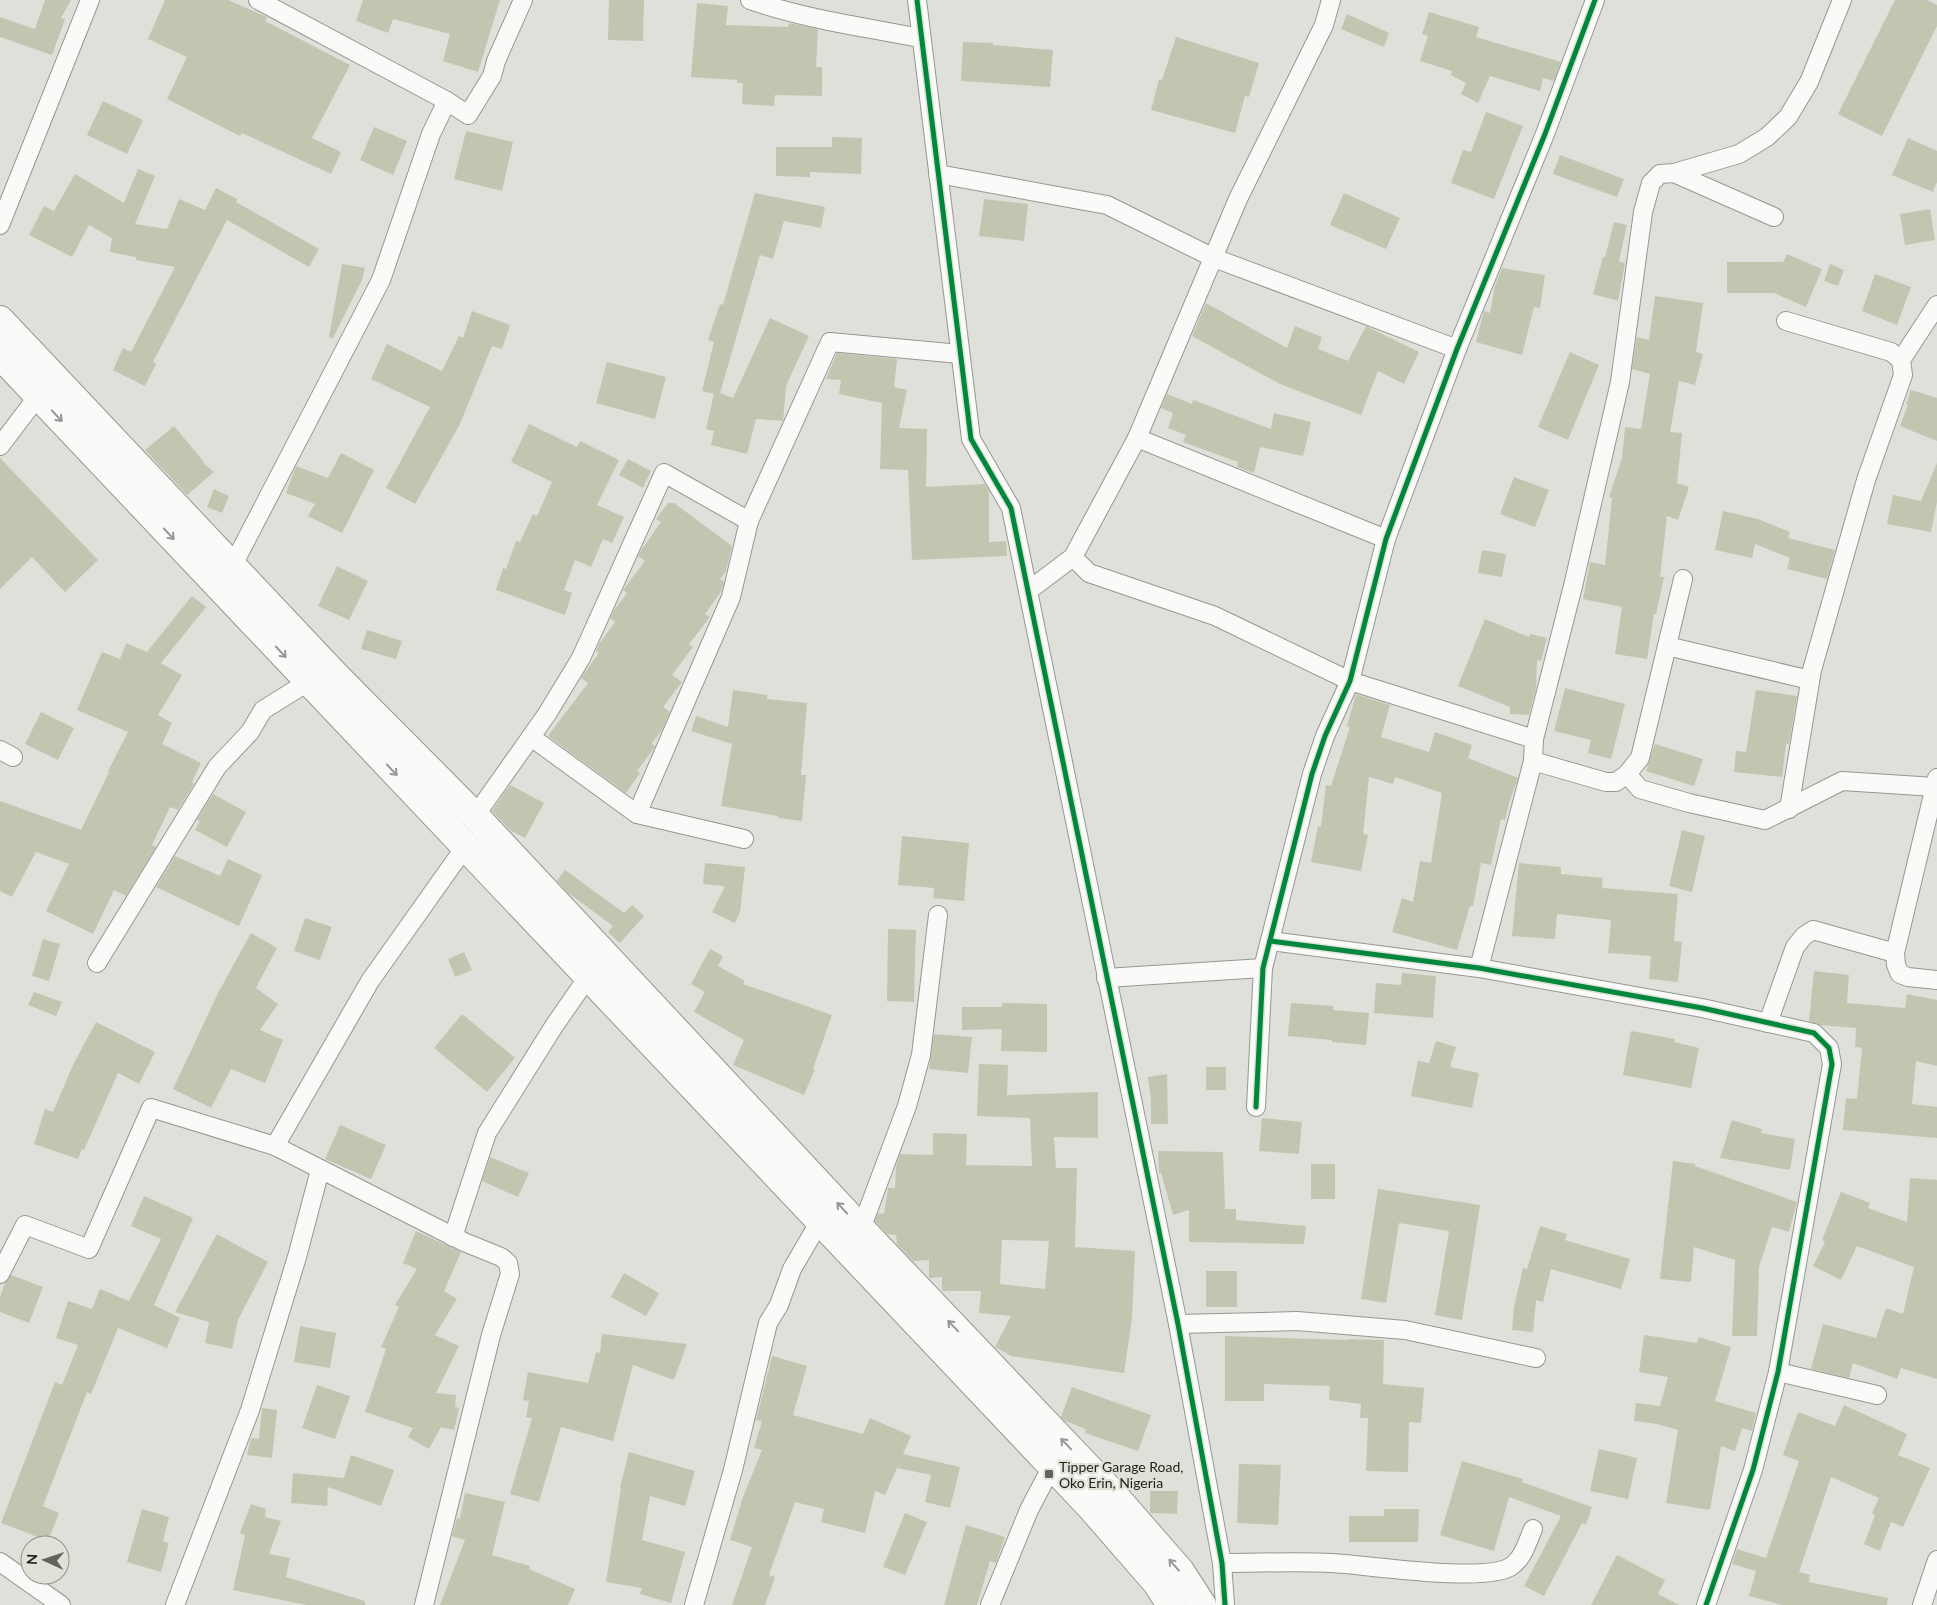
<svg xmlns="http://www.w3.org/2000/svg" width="1937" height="1605" font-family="Lato,sans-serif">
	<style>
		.building { fill: #c2c6b0; fill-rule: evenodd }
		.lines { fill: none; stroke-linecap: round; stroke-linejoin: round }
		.minor-casing { stroke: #969793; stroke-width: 20 }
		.primary-casing { stroke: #969793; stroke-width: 30 }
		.minor { stroke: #fafaf9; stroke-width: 18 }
		.primary { stroke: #fafaf9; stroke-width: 28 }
		.cycleway-casing { stroke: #e0e2d8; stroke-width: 8 }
		.cycleway { stroke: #00873e; stroke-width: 5 }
		.oneway { stroke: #979796 }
		.poi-dot { fill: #62635e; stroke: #e0e2d8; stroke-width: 2 }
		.labels { text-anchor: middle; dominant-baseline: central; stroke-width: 4.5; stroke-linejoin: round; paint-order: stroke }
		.poi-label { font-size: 14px; fill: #1e1f1c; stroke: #e0e2d8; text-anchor: start }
	</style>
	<rect width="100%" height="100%" fill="#dfe0da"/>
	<g class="building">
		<polygon points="45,0 71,0 61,18 65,19 52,55 0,37 0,17 35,29"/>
		<polygon points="165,0 228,0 267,17 265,21 350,65 312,138 341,152 331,174 242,133 240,136 167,99 187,57 148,39"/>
		<polygon points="363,0 500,0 478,72 443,61 450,34 393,19 388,33 356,21"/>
		<polygon points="609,0 644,0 643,41 608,40"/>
		<polygon points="1895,0 1927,0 1937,5 1937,26 1882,136 1838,114"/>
		<polygon points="697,3 728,6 726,25 788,27 789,23 818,29 816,67 822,67 822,96 775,95 774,106 742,104 743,83 737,83 737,80 691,77"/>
		<polygon points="1429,12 1479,27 1476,37 1561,62 1554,81 1543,78 1540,91 1490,76 1478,103 1461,94 1466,83 1451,75 1452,71 1420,61 1428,36 1422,34"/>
		<polygon points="1347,14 1389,33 1384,47 1341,29"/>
		<polygon points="1176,37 1259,63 1249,97 1245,96 1235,133 1151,110 1159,79 1162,80"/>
		<polygon points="963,42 993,43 993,45 1053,50 1050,87 961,81"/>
		<polygon points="103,101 143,120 127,154 87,135"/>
		<polygon points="1486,112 1523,126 1494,199 1451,183 1463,150 1471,152"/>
		<polygon points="374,127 407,141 393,175 360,160"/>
		<polygon points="466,131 513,142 502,191 454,179"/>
		<polygon points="832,137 862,138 861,174 810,172 810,177 776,176 776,147 832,147"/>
		<polygon points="1908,138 1937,151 1937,182 1933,192 1892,175"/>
		<polygon points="1560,155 1624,179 1617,197 1553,174"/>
		<polygon points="138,169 155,176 135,224 167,229 179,199 205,210 216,188 237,199 236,202 319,249 309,267 227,220 153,362 156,364 145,386 113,370 123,348 131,352 175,267 136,260 136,257 110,252 112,238 89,225 72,257 29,235 44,206 54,211 75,174 124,203"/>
		<polygon points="755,193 825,207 821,228 784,221 773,259 760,255 720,393 733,398 770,318 809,336 786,386 783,421 756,419 747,454 711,445 714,431 706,429 714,394 702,391 714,342 708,340 720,304 723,305"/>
		<polygon points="1344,193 1400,218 1386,249 1330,225"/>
		<polygon points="984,199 1028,204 1024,241 979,236"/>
		<polygon points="1930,209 1935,240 1905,245 1900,214"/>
		<polygon points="1614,222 1627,225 1619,261 1625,263 1618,301 1593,294 1603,257 1605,257"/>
		<polygon points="1787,254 1822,269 1806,307 1774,293 1727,293 1727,262 1783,262"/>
		<polygon points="342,264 365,268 362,280 333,338 329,337"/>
		<polygon points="1830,264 1844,270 1838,286 1824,281"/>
		<polygon points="1502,268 1545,275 1540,308 1534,307 1522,355 1476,342 1484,311 1490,313 1495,285"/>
		<polygon points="1875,274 1911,287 1897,325 1862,311"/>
		<polygon points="1655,296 1703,303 1696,352 1703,354 1695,385 1679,381 1670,432 1682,433 1677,483 1689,487 1678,520 1667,516 1660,577 1664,577 1656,614 1654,614 1647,659 1615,654 1622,607 1583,599 1590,562 1605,565 1612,498 1609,497 1622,458 1625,427 1641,429 1650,374 1632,369 1637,337 1649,340"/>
		<polygon points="1206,303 1287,348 1295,326 1322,337 1318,349 1348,361 1366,326 1419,352 1404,384 1378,371 1361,415 1280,384 1192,336"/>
		<polygon points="472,311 510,325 502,349 492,346 459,426 415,504 386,488 430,407 371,379 387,344 442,371 459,336 463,338"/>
		<polygon points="1570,352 1599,365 1568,440 1538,427"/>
		<polygon points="837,353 897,359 894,387 907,390 899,428 927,429 926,487 985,484 989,491 989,542 1006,541 1007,556 912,560 908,470 880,469 882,403 839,394 841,380 826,379"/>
		<polygon points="607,362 666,377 655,419 596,403"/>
		<polygon points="1911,390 1937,398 1937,441 1900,426 1908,405 1906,404"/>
		<polygon points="1167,394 1192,404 1193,400 1271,429 1274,413 1311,422 1303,456 1260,447 1254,473 1237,467 1238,462 1183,442 1186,435 1168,428 1173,413 1161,408"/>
		<polygon points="529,424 577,447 580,441 619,460 597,505 624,517 612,543 603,539 591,567 575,560 564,590 572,593 565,615 496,590 503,568 506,569 516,541 520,542 533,514 537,516 552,482 511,462"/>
		<polygon points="174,426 204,462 201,461 214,472 187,495 145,450"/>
		<polygon points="341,453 374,470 342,533 308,516 315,504 286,493 296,466 328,478"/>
		<polygon points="0,458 98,560 65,592 32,557 0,589"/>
		<polygon points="628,459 651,471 643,488 619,475"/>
		<polygon points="1937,463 1937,502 1931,532 1887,524 1893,495 1921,501"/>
		<polygon points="1514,477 1549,490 1535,527 1500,514"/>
		<polygon points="214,489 229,496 222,513 207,507"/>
		<polygon points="668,503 674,503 732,546 726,571 720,579 724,582 721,592 705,614 710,617 689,644 693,647 672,675 682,682 663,707 670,712 662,730 652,743 655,747 637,771 640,773 626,793 548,736 588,683 581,678 599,653 596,651 599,644 615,622 610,618 615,609 627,593 623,590 645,561 638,556 642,549 661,522 656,519"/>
		<polygon points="1723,511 1758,519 1790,532 1788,538 1835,550 1827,579 1787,569 1790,558 1755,544 1752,558 1715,550"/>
		<polygon points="1482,550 1506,554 1502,577 1478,573"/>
		<polygon points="337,566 368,581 349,620 318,606"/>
		<polygon points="192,596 206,607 161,663 182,675 158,715 172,723 162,744 201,763 192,782 194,784 178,810 170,807 152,845 156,847 126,896 114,890 93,934 46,911 69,864 36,852 12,897 0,891 0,801 81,830 109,772 108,771 128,732 77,710 102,652 120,659 126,643 147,652"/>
		<polygon points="1485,619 1529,637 1530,634 1547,638 1541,661 1537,660 1536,688 1529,715 1510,714 1510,707 1458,686"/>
		<polygon points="367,630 402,641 396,659 361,649"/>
		<polygon points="1565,688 1625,704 1611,759 1588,753 1591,740 1554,731"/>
		<polygon points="733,690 767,695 767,699 807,703 801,775 806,775 802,821 778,818 778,816 721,806 732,744 691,731 696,716 728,727"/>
		<polygon points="1756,690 1797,696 1789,744 1786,744 1782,777 1734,772 1736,751 1746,752"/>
		<polygon points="1356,694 1390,705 1381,737 1429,752 1435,732 1472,745 1468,758 1518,778 1510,800 1505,820 1501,819 1491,865 1481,863 1473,906 1470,906 1457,950 1392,932 1402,898 1413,902 1420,861 1431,863 1442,793 1395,777 1393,784 1369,777 1363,834 1368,835 1361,871 1311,862 1318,826 1321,827 1326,785 1331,786 1350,727 1347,726"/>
		<polygon points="41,712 74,728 58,760 25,744"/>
		<polygon points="1655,744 1703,759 1694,786 1646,771"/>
		<polygon points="510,785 544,803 525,838 510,830 492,811"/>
		<polygon points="213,794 246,812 227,847 195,830 200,821 197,820"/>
		<polygon points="1682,830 1705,836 1692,892 1669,886"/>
		<polygon points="902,836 969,843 964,901 933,898 934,888 898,885"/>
		<polygon points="175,856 220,876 228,859 262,875 239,926 156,887"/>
		<polygon points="705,863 745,867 740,912 735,923 712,912 725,886 703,884"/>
		<polygon points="1519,863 1561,867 1561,874 1603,878 1602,888 1678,894 1674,941 1682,942 1678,982 1649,979 1651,956 1608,953 1611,920 1557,914 1555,939 1512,936"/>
		<polygon points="565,870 624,913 632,905 644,916 620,943 608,932 613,926 567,892 557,881"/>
		<polygon points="305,918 332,927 320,960 294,951"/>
		<polygon points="888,929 916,930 914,1002 887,1001"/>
		<polygon points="251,933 277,948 256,988 278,1004 260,1030 283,1040 265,1083 231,1069 211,1108 173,1089 218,993"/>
		<polygon points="43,939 60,944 49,981 32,976"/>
		<polygon points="710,949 723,956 718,966 745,981 743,984 832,1015 813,1069 815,1069 804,1095 733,1065 744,1040 694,1012 705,992 691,984"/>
		<polygon points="464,952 472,970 455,977 448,959"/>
		<polygon points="1814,971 1849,975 1847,1003 1905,1008 1907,994 1937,1000 1937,1066 1916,1061 1912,1104 1937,1107 1937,1138 1843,1130 1846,1098 1857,1099 1862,1048 1855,1047 1856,1028 1820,1025 1809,1021"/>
		<polygon points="1402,973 1436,976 1433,1018 1374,1013 1376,983 1401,985"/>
		<polygon points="34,992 62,1002 56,1016 28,1005"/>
		<polygon points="1002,1003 1047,1004 1047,1052 1001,1051 1002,1029 962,1030 962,1007 1002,1007"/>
		<polygon points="1291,1003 1333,1006 1333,1010 1369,1013 1366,1045 1332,1042 1332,1040 1288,1036"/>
		<polygon points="462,1014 515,1058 487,1092 434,1048"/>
		<polygon points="96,1022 155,1052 139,1084 118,1073 84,1150 82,1149 78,1159 34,1144 45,1109 53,1112 73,1065"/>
		<polygon points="1631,1031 1675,1039 1674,1042 1699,1048 1691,1088 1623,1075"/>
		<polygon points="934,1034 972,1037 968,1073 929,1069"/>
		<polygon points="1436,1041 1456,1047 1450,1067 1479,1073 1472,1108 1411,1096 1418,1061 1429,1063"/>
		<path d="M979,1064L1008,1065L1007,1095L1098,1092V1138L1054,1137L1056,1168H1077L1075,1247L1135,1251L1132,1318L1124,1373L1011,1356L995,1347L1011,1316L979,1313L981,1291H942V1277L929,1278V1260L913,1261L897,1244L896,1235L887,1234L875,1221L878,1213L884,1214L888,1188H895L896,1167L900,1154L933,1155V1133L967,1134L966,1165L1032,1166L1030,1118L977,1116ZM1002,1240L1049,1241L1045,1289L1000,1284Z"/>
		<rect x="1206" y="1067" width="20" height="23"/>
		<polygon points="1167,1074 1168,1124 1151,1124 1151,1100 1148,1077"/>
		<polygon points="1262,1118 1302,1122 1299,1154 1259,1151"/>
		<polygon points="1732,1120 1762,1129 1761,1133 1795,1139 1790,1170 1720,1158"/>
		<polygon points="340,1125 386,1145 371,1179 325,1159"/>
		<polygon points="1158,1151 1223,1152 1225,1209 1236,1209 1236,1220 1306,1226 1304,1244 1189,1242 1189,1210 1173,1215 1161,1173 1159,1173"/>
		<polygon points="490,1157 529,1173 518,1197 482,1181"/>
		<polygon points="1673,1161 1695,1164 1695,1166 1797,1202 1789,1232 1772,1227 1759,1267 1757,1336 1732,1336 1735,1260 1694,1247 1691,1282 1660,1279"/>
		<rect x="1311" y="1164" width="24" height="35"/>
		<polygon points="1910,1178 1937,1180 1937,1379 1901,1368 1897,1379 1853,1363 1849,1378 1811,1369 1823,1324 1876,1338 1886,1308 1903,1314 1914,1267 1857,1246 1841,1280 1813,1266 1825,1242 1822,1240 1841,1192 1870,1203 1868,1208 1907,1222"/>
		<polygon points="1378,1189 1480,1205 1462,1320 1435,1315 1449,1231 1399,1223 1386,1303 1361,1299"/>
		<polygon points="144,1196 193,1218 154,1305 180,1318 167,1348 118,1328 91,1394 87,1392 43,1506 59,1513 48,1541 1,1523 55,1382 62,1385 78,1345 56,1338 68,1301 92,1309 100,1289 129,1301 161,1239 131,1226"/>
		<polygon points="1540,1226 1567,1234 1565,1240 1630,1259 1621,1289 1551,1269 1543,1302 1536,1300 1533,1332 1512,1330 1514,1307 1523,1268 1527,1269"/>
		<polygon points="416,1231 461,1252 444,1291 457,1299 435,1335 459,1346 436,1393 456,1395 455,1407 459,1408 454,1430 441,1427 429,1449 408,1437 413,1428 365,1412 386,1349 381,1347 399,1307 395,1305 417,1269 403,1263"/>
		<polygon points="217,1234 268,1262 238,1320 232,1349 205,1343 209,1322 175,1312"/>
		<rect x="1206" y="1271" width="31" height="36"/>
		<polygon points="624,1273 659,1293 646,1316 611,1297"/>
		<polygon points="11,1275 43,1287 29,1323 0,1312 0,1297 5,1283"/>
		<polygon points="300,1326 336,1333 330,1368 294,1362"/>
		<polygon points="602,1334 687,1344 674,1380 633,1365 613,1441 561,1427 539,1502 510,1494 532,1418 526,1417 529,1401 523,1400 528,1372 588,1383 596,1352 600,1353"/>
		<polygon points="1644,1335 1697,1343 1699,1337 1731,1347 1715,1401 1756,1413 1752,1431 1742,1428 1735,1451 1721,1446 1710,1510 1666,1503 1678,1430 1657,1424 1634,1421 1636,1403 1660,1406 1668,1377 1639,1372"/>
		<polygon points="1225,1336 1348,1340 1348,1339 1384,1340 1383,1384 1424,1388 1421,1423 1409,1422 1408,1472 1366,1471 1368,1418 1360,1418 1361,1404 1329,1400 1330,1386 1264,1384 1264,1401 1225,1401"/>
		<polygon points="772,1356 807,1366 793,1415 863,1434 870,1418 911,1436 903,1454 960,1467 950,1508 925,1502 931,1475 897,1468 885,1495 875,1491 865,1533 821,1522 824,1509 795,1502 769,1575 775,1577 765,1605 732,1605 752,1547 730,1540 743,1497 762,1450 754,1448 762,1421 756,1420"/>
		<polygon points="317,1385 350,1396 335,1439 302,1428"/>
		<polygon points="1072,1387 1151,1415 1138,1451 1085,1433 1086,1429 1065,1421 1061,1417"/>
		<polygon points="1844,1405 1907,1434 1898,1455 1930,1468 1903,1527 1891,1522 1880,1551 1864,1544 1875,1515 1872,1513 1879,1498 1831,1477 1799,1572 1810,1575 1809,1582 1888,1598 1887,1605 1782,1605 1749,1596 1756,1571 1732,1564 1737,1549 1766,1558 1799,1461 1783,1455 1798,1412 1835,1426"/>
		<polygon points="262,1408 277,1410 272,1458 247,1455 251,1438 259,1439"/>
		<polygon points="1599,1449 1637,1458 1628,1499 1590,1491"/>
		<polygon points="629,1452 695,1471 685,1506 650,1496 642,1540 685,1552 671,1603 640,1594 642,1588 606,1582 621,1488 620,1487"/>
		<polygon points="351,1455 394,1470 381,1506 328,1487 327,1506 291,1503 293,1473 344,1478"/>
		<polygon points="1462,1461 1523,1479 1522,1482 1592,1507 1586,1525 1582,1523 1544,1596 1524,1586 1561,1516 1509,1497 1494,1551 1440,1535"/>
		<polygon points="1239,1464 1281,1465 1278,1525 1237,1523"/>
		<polygon points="1150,1491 1178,1491 1177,1514 1150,1513"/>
		<polygon points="465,1493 505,1502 492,1555 530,1566 529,1569 575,1589 568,1605 440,1605 465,1540 452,1536 457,1518 460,1519"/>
		<polygon points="251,1504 266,1509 265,1517 281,1521 269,1554 290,1558 286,1577 365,1601 365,1605 306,1605 233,1590 245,1535 240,1533"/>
		<polygon points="142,1509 169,1517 163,1541 169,1543 161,1572 127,1562"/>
		<polygon points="1384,1509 1419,1509 1418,1542 1349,1542 1349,1516 1384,1516"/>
		<polygon points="905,1513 927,1522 905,1575 883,1567"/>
		<polygon points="966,1525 1005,1537 996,1563 990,1561 977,1605 944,1605"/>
		<polygon points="1617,1555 1665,1580 1658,1594 1679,1605 1591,1605"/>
	</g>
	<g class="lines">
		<g class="minor-casing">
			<g id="minor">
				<polyline points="258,0 447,101 468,115 492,76 496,61 523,0"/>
				<path d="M750,0C805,19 863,27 920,38"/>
				<polyline points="917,0 971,439 1011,508 1178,1324 1222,1563 1225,1605"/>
				<polyline points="1674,173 1739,154 1767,137 1788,117 1809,82 1842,0"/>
				<polyline points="938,174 1107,205 1214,258 1457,349"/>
				<polyline points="0,225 90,0"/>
				<polyline points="1786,321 1891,352 1901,360 1903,375 1866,480 1812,670 1789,809"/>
				<polyline points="1901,360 1937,305"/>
				<polyline points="1137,438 1386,539"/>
				<polyline points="0,446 38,396"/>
				<polyline points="749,521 830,342 960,354"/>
				<polyline points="1073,557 1089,573 1215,616 1350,681 1534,739"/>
				<polyline points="226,572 232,567 381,280 431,134 447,101"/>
				<polyline points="1028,591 1073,557 1137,438 1238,199 1324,25 1331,0"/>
				<polyline points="1667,646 1810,680"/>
				<polyline points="531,737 637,814 744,839"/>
				<polyline points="0,750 13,757"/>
				<polyline points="1533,761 1606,782 1616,782 1627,774 1640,758 1683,579"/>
				<polyline points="1627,774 1640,789 1689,803 1765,820 1842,781 1935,787"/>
				<polyline points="1937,778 1895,953 1896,965 1900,974 1908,977 1937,980"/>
				<polyline points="475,816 547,714 581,658 664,473 749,521 731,597 637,814"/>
				<polyline points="1270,941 1479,968 1702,1008 1814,1033 1829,1048 1832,1064 1778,1372 1753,1470 1706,1605"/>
				<polyline points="97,963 217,767 250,732 263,710 308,682"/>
				<polyline points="1479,968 1533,761 1534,739 1573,586 1620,382 1643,212 1651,183 1660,174 1674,173 1774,217"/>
				<polyline points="1106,978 1263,968"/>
				<polyline points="1768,1023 1795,947 1804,936 1813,930 1895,953"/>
				<polyline points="1256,1107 1263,968 1312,774 1325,736 1350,681 1386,539 1457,349 1545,134 1595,0"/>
				<polyline points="275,1146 370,981 465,847"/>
				<polyline points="861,1229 907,1106 921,1055 938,915"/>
				<polyline points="453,1237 487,1133 554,1026 588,977"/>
				<polyline points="0,1274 25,1225 89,1249 151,1108 275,1146 464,1242 501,1257 508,1263 510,1274 491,1335 424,1605"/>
				<polyline points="1178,1324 1297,1321 1405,1330 1536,1358"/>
				<polyline points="1778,1372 1877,1395"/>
				<polyline points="0,1562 61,1605"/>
				<path d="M1222,1563C1259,1563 1296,1561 1332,1563C1368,1565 1483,1583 1510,1567C1523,1559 1527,1543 1533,1529"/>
				<polyline points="175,1605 250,1410 297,1257 320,1170"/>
				<polyline points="694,1605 733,1470 768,1323 779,1305 792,1269 820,1221"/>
				<polyline points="990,1605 1029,1510 1052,1466"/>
				<polyline points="1922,1605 1937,1560"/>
			</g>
		</g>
		<g class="primary-casing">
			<g id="primary">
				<polyline points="0,320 335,675 475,816 861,1229 1112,1493 1180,1571 1202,1605"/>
				<polyline points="0,355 1090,1506 1157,1583 1171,1605"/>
			</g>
		</g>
		<use href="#minor" class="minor"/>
		<use href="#primary" class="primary"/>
		<g class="cycleway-casing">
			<g id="cycleway">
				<polyline points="917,0 971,439 1011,508 1178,1324 1222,1563 1225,1605"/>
				<polyline points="1270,941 1479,968 1702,1008 1814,1033 1829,1048 1832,1064 1778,1372 1753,1470 1706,1605"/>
				<polyline points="1256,1107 1263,968 1312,774 1325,736 1350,681 1386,539 1457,349 1545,134 1595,0"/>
			</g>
		</g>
		<use href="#cycleway" class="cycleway"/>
	</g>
	<defs><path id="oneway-shaft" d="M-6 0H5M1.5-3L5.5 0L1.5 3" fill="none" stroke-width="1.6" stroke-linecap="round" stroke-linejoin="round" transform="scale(1.25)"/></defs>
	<g class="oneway">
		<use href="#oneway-shaft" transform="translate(57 416) rotate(47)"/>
		<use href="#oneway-shaft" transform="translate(169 534) rotate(47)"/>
		<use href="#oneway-shaft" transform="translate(281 652) rotate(47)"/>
		<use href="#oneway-shaft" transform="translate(392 770) rotate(47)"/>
		<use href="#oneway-shaft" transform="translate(842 1208) rotate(-133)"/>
		<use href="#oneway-shaft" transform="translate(953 1326) rotate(-134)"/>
		<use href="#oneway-shaft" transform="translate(1066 1444) rotate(-134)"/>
		<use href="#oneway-shaft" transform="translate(1174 1565) rotate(-131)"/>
	</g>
	<rect class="poi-dot" x="1044" y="1469" width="10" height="10" rx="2.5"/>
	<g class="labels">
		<g class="poi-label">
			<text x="1059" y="1466">Tipper Garage Road,<tspan x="1059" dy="16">Oko Erin, Nigeria</tspan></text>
		</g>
	</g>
	<g transform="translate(45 1560) rotate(273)"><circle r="24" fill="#e0e2d8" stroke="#92948d"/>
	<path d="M0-4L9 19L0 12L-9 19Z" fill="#62635e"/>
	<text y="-8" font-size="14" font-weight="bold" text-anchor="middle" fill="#1e1f1c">N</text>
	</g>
</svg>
